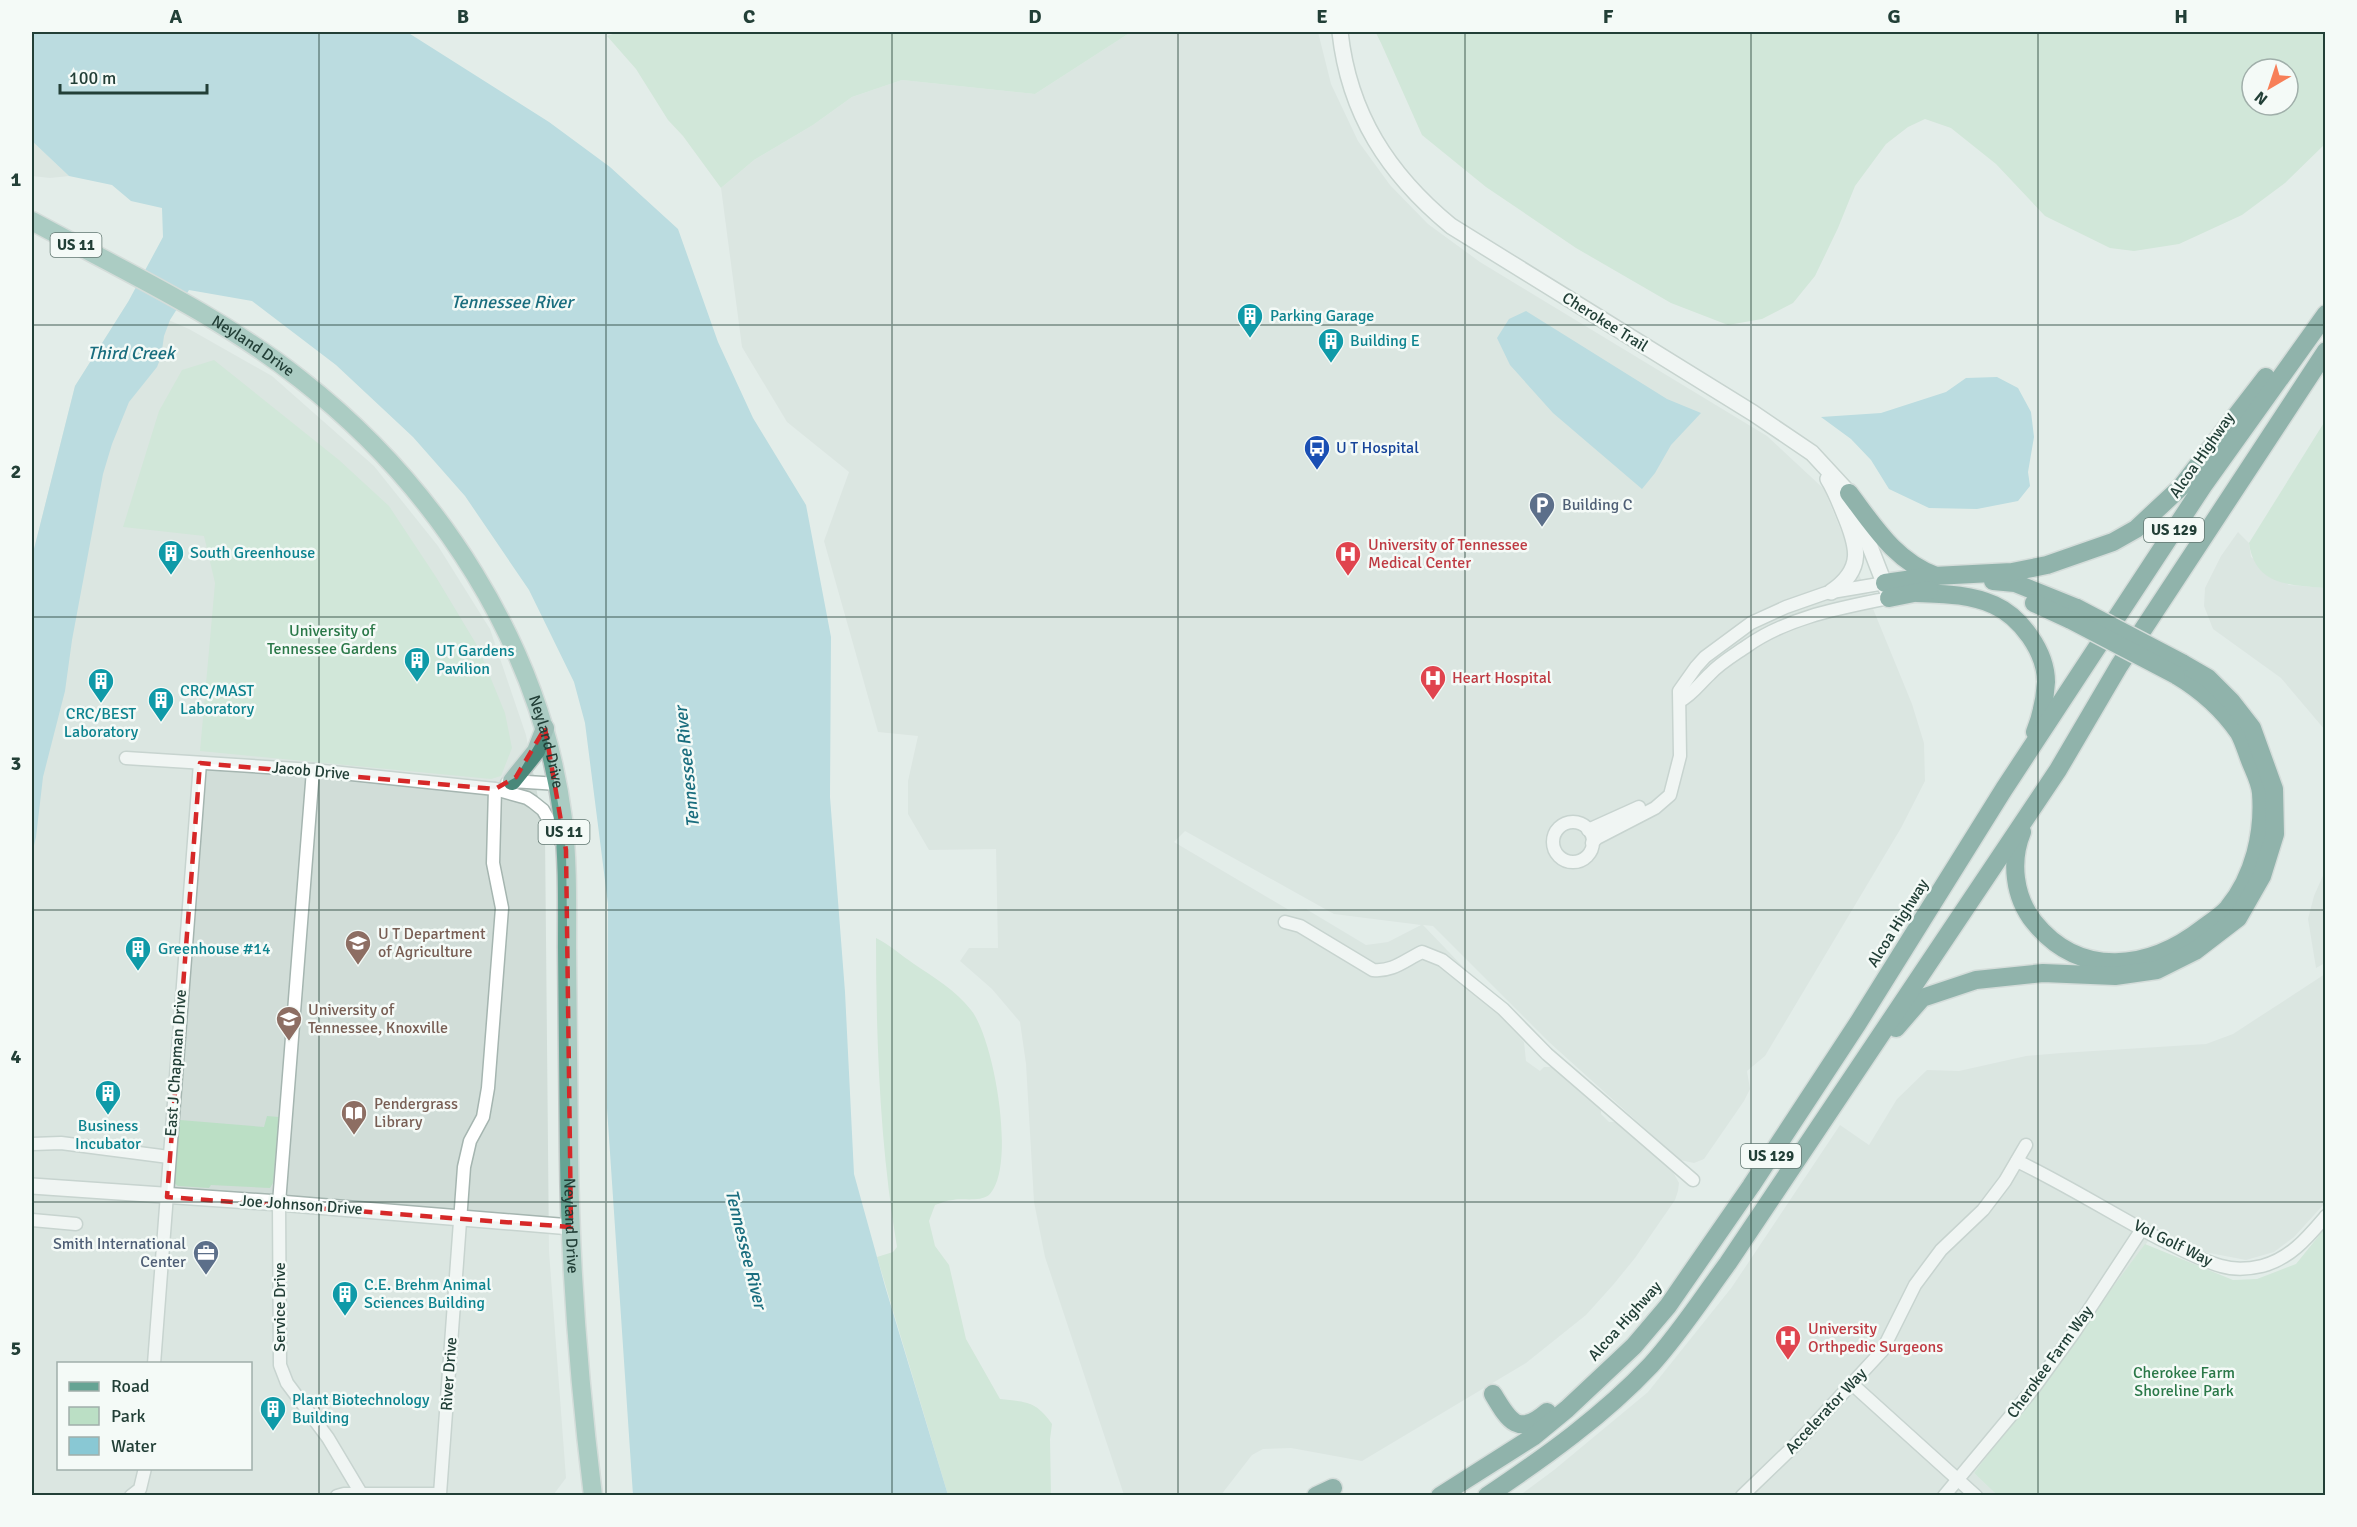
<svg xmlns="http://www.w3.org/2000/svg" width="2357" height="1527" font-family="Signika,sans-serif">
	<style>
		.built { fill: #d1ddd8; fill-rule: evenodd }
		.green { fill: #bbdfc5; fill-rule: evenodd }
		.water { fill: #89c8d4 }
		.lines { fill: none; stroke-linecap: round; stroke-linejoin: round }
		.minor-casing { stroke: #a5b5b0; stroke-width: 15 }
		.tertiary-casing { stroke: #a5b5b0; stroke-width: 18 }
		.primary-casing { stroke: #c1c9c7; stroke-width: 21 }
		.trunk-casing { stroke: #c1c9c7; stroke-width: 21 }
		.motorway-casing { stroke: #c1c9c7; stroke-width: 21 }
		.minor { stroke: #fff; stroke-width: 12 }
		.tertiary { stroke: #fff; stroke-width: 15 }
		.primary { stroke: #66a494; stroke-width: 18 }
		.trunk { stroke: #49887a; stroke-width: 18 }
		.motorway { stroke: #2c6d60; stroke-width: 18 }
		.motorway-bridge-casing { stroke: #c1c9c7; stroke-width: 21; stroke-linecap: butt }
		.motorway-bridge { stroke: #2c6d60; stroke-width: 18 }
		.marked { fill: none; stroke: #d62828; stroke-width: 4.5; stroke-dasharray: 12 8; stroke-linejoin: round }
		.grid { fill: none; stroke: #223f37; stroke-width: 1.5; stroke-opacity: 0.55 }
		.labels { text-anchor: middle; dominant-baseline: central; stroke-width: 5; stroke-linejoin: round; paint-order: stroke }
		.shield { fill: #f4faf7; stroke: #617771; stroke-width: 1.5 }
		.shield-label { font-size: 15px; font-weight: bold; fill: #223f37 }
		.culture-label { font-size: 16px; fill: #0d838f; stroke: #f4faf7; text-anchor: start }
		.street-label { font-size: 16px; fill: #223f37; stroke: #f4faf7 }
		.transit-label { font-size: 16px; fill: #164399; stroke: #f4faf7; text-anchor: start }
		.service-label { font-size: 16px; fill: #4e5e75; stroke: #f4faf7; text-anchor: start }
		.health-label { font-size: 16px; fill: #be3a42; stroke: #f4faf7; text-anchor: start }
		.park-label { font-size: 16px; fill: #2a7848; stroke: #f4faf7 }
		.education-label { font-size: 16px; fill: #785e54; stroke: #f4faf7; text-anchor: start }
		.water-label { font-size: 18px; font-style: italic; fill: #196d7e; stroke: #f4faf7 }
		.neatline { fill: none; stroke: #223f37; stroke-width: 2 }
		.grid-label { font-size: 20px; text-anchor: middle; font-weight: bold; fill: #223f37 }
	</style>
	<rect width="100%" height="100%" fill="#e3ede9"/>
	<g class="built">
		<path d="M1131,32H1318L1331,84L1358,141L1390,185L1428,224L1480,262L1767,436L1824,489L1912,704L1924,743L1925,781L1901,828L1765,1056L1747,1071L1750,1089L1744,1101L1704,1159L1694,1163L1680,1160L1550,1043L1433,926L1423,925L1491,996L1489,1004L1524,1042L1526,1061L1540,1071L1544,1067H1551L1562,1073L1601,1109V1114L1609,1122H1617L1673,1172L1679,1183L1678,1191L1675,1200L1635,1258L1613,1285L1586,1315L1526,1363L1362,1461L1291,1448L1263,1449L1252,1455L1221,1495H1124L1045,1257L1034,1202L1026,1064L1020,1022L992,989L960,961L969,948H998L996,849L929,850L908,814V781L918,736L878,732L824,541L849,472L787,422L742,347L721,188L754,160L813,125L852,97L902,80L1035,94ZM1185,831L1334,914L1421,925L1388,942L1366,945L1306,909L1289,910L1174,842Z"/>
		<polygon points="32,141 69,176 50,178 32,176"/>
		<path d="M128,302L189,329L272,376L374,466L438,546L490,629L526,735L545,834L549,1251L566,1478L554,1494L32,1496V557L75,386ZM58,1364H250V1468H58Z"/>
		<polygon points="2238,532 2249,543 2251,557 2289,585 2325,588 2325,730 2281,678 2213,629 2204,606 2205,588 2221,556"/>
		<polygon points="2325,871 2325,963 2316,968 2308,919 2314,896"/>
		<polygon points="2325,974 2325,1203 2294,1237 2274,1252 2246,1260 2199,1251 2158,1228 1974,1473 1997,1495 1519,1496 1554,1470 1648,1392 1732,1287 1840,1125 1869,1145 1897,1099 1927,1070 1959,1071 2026,1056 2061,1053 2206,1044 2233,1034"/>
	</g>
	<g class="green">
		<polygon points="619,32 1131,32 1035,94 902,80 852,97 813,125 754,160 721,188 683,136 668,120 636,69 607,36"/>
		<path d="M1370,32H2325V144L2285,183L2242,215L2179,244L2134,251L2110,248L2045,216L1996,164L1951,128L1925,119L1908,127L1886,144L1855,186L1838,228L1815,276L1793,303L1762,319L1728,325L1671,303L1576,248L1486,187L1422,135L1381,43L1376,33ZM2252,69H2288V105H2252Z"/>
		<polygon points="214,360 339,460 389,506 436,577 478,647 505,713 512,748 501,776 491,779 200,751 215,583 204,536 123,527 159,411 182,370"/>
		<path d="M2325,421V588C2290,585 2255,586 2249,543Z"/>
		<path d="M876,938C890,945 901,955 914,964C935,978 955,990 971,1010C994,1038 1017,1168 989,1195C980,1202 964,1198 953,1200C947,1200 941,1203 935,1205L929,1221L935,1246L949,1265L966,1339L1000,1399C1026,1402 1036,1401 1052,1424L1050,1439L1051,1495H948L877,1257L893,1252L897,1247C880,1145 876,1042 876,938Z"/>
		<polygon points="267,1116 279,1117 273,1183 270,1188 211,1185 209,1188 178,1186 174,1183 176,1125 180,1120 264,1127"/>
		<polygon points="2325,1228 2325,1495 1997,1495 1974,1473 2145,1244 2233,1280 2257,1279 2296,1264"/>
	</g>
	<g class="water">
		<polygon points="32,32 407,32 549,122 610,167 678,229 718,342 753,418 806,505 831,637 830,797 845,992 854,1174 885,1286 948,1495 633,1495 607,1108 608,904 585,723 574,682 529,590 465,496 413,437 336,365 252,301 189,290 170,320 164,336 161,357 157,367 129,402 112,444 103,474 72,640 65,691 43,777 36,837 32,854 32,557 75,386 128,302 163,237 162,208 131,201 112,185 69,176 32,141"/>
		<polygon points="1526,311 1667,399 1701,413 1671,445 1655,473 1642,489 1553,413 1510,365 1497,338 1509,319"/>
		<polygon points="1997,377 2018,388 2031,412 2034,437 2028,472 2030,486 2018,501 1977,509 1929,508 1889,489 1871,460 1851,439 1821,417 1881,413 1946,392 1966,378"/>
	</g>
	<g class="lines">
		<g class="minor-casing">
			<g id="minor">
				<path d="M1680,701C1692,695 1700,683 1710,674C1720,663 1734,655 1747,646C1788,617 1841,608 1889,598"/>
				<polyline points="126,758 313,770 495,789 527,798 533,802 543,810 563,845"/>
				<polyline points="313,770 279,1203 280,1365 287,1383 328,1438 362,1495"/>
				<polyline points="507,783 512,781 558,784"/>
				<circle cx="1573" cy="842" r="20"/>
				<polyline points="1588,830 1639,807"/>
				<polyline points="1592,843 1597,838 1655,808 1670,795 1680,756 1679,691 1696,667 1705,657 1751,623 1786,607 1826,593 1885,583"/>
				<path d="M1285,922L1300,926L1373,970C1393,972 1405,960 1422,952L1442,960L1503,1009L1547,1054L1693,1180"/>
				<polyline points="32,1144 61,1143 169,1157"/>
				<path d="M2017,1161C2065,1184 2111,1213 2158,1238C2179,1248 2199,1260 2221,1266C2234,1270 2249,1269 2262,1266C2290,1259 2308,1237 2326,1216"/>
				<polyline points="32,1220 76,1224"/>
				<polyline points="154,1364 200,763"/>
				<polyline points="1852,1384 1976,1496"/>
				<polyline points="131,1496 140,1489 145,1468"/>
				<polyline points="337,1496 344,1494 440,1494 464,1167 470,1141 483,1117 488,1088 502,908 493,863 495,789"/>
				<polyline points="1742,1496 1795,1445 1882,1351 1915,1285 1941,1250 1983,1210 2005,1181 2026,1145"/>
				<polyline points="1944,1496 2033,1389 2075,1331 2142,1229"/>
			</g>
		</g>
		<g class="tertiary-casing">
			<g id="tertiary">
				<path d="M1340,32C1349,114 1388,174 1451,226L1753,413L1812,453L1849,493L1888,593"/>
				<path d="M1828,479C1835,490 1839,501 1844,513C1858,546 1865,569 1831,592"/>
				<polyline points="32,1186 279,1203 571,1227"/>
			</g>
		</g>
		<g class="primary-casing">
			<g id="primary">
				<path id="s1" d="M32,221C122,270 219,315 300,379C437,486 541,645 563,819C568,861 567,905 567,948C568,1017 568,1085 569,1154C570,1268 579,1382 593,1496"/>
			</g>
		</g>
		<g class="trunk-casing">
			<polyline id="trunk" points="512,781 536,751 545,728"/>
		</g>
		<g class="motorway-casing">
			<g id="motorway">
				<path d="M1849,493C1874,526 1895,561 1936,576"/>
				<polyline points="1993,581 2015,583 2077,608"/>
				<polyline points="1885,583 1934,576 2012,572 2047,565 2113,542 2136,529 2181,487 2266,377"/>
				<path d="M1917,593C1943,594 1970,594 1994,605C2021,617 2046,652 2046,682C2045,699 2041,717 2035,732"/>
				<polyline points="1889,598 1929,590"/>
				<polyline points="2034,603 2071,620"/>
				<path d="M2022,832C2010,861 2014,897 2034,922C2080,979 2149,970 2203,928C2211,922 2222,915 2228,908C2254,876 2264,833 2261,793C2260,781 2253,769 2249,758C2246,750 2243,740 2239,733C2222,708 2201,690 2176,675"/>
				<polyline points="1896,1028 1922,998 1976,980 2043,973 2115,976 2157,970 2195,951 2238,918 2262,876 2275,834 2274,789 2252,728 2231,701 2208,678 2182,663"/>
				<path d="M1493,1394C1509,1421 1518,1437 1547,1412"/>
				<polyline points="1316,1496 1333,1488"/>
				<polyline points="1440,1496 1533,1437 1567,1409 1634,1346 1668,1306 1751,1186 1858,1023 2004,789 2203,486 2326,314"/>
				<path d="M1487,1496C1545,1457 1603,1416 1651,1365C1680,1333 1703,1297 1728,1263L2058,770L2119,666L2326,351"/>
			</g>
		</g>
		<use href="#minor" class="minor"/>
		<use href="#tertiary" class="tertiary"/>
		<use href="#primary" class="primary"/>
		<use href="#trunk" class="trunk"/>
		<use href="#motorway" class="motorway"/>
		<g class="motorway-bridge-casing">
			<g id="motorway-bridge">
				<polyline points="2077,608 2182,663"/>
				<polyline points="2071,620 2176,675"/>
			</g>
		</g>
		<use href="#motorway-bridge" class="motorway-bridge"/>
	</g>
	<path d="M0 0H2357V1527H0ZM545,728L566,850L571,1227L167,1197L200,763L495,789L516,777Z" fill="#e3ede9" fill-opacity=".55" fill-rule="evenodd"/>
	<path class="marked" d="M545,728L566,850L571,1227L167,1197L200,763L495,789L516,777Z"/>
	<path class="grid" d="M319,32V1496M606,32V1496M892,32V1496M1178,32V1496M1465,32V1496M1751,32V1496M2038,32V1496M32,325H2326M32,617H2326M32,910H2326M32,1202H2326"/>
	<defs>
		<g id="building-pin" transform="scale(1.35)"><path d="M0 17L-7.5 6A9.5 9.5 0 1 1 7.5 6Z" fill="#0f9aa8" stroke="#f4faf7"/><path d="M-4-6H4V6H1V3H-1V6H-4ZM-2.5-4.3h1.7v1.8h-1.7ZM.8-4.3h1.7v1.8H.8ZM-2.5-1h1.7V.8h-1.7ZM.8-1h1.7V.8H.8Z" fill="#fff"/></g>
		<g id="bus-pin" transform="scale(1.35)"><path d="M0 17L-7.5 6A9.5 9.5 0 1 1 7.5 6Z" fill="#1a4fb4" stroke="#f4faf7"/><path d="M-5-6H5V4H4V6H2V4H-2V6H-4V4H-5ZM-3.5-4V0h7V-4ZM-3.5 1.2v1.5H-2V1.2ZM2 1.2v1.5H3.5V1.2Z" fill="#fff"/></g>
		<g id="parking-pin" transform="scale(1.35)"><path d="M0 17L-7.5 6A9.5 9.5 0 1 1 7.5 6Z" fill="#5c6f8a" stroke="#f4faf7"/><path d="M-3.5-5.5H1a3.5 3.5 0 0 1 0 7H-1V5.5H-3.5ZM-1-3.4V-.6H.8a1.4 1.4 0 0 0 0-2.8Z" fill="#fff"/></g>
		<g id="hospital-pin" transform="scale(1.35)"><path d="M0 17L-7.5 6A9.5 9.5 0 1 1 7.5 6Z" fill="#e0444e" stroke="#f4faf7"/><path d="M-5-5h3v3.5h4V-5h3V5h-3V1.5h-4V5h-3Z" fill="#fff"/></g>
		<g id="school-pin" transform="scale(1.35)"><path d="M0 17L-7.5 6A9.5 9.5 0 1 1 7.5 6Z" fill="#8d6e63" stroke="#f4faf7"/><path d="M0-5L7-2L0 1L-7-2ZM-4 1L0 2.5L4 1V4Q0 6-4 4Z" fill="#fff"/></g>
		<g id="university-pin" transform="scale(1.35)"><path d="M0 17L-7.5 6A9.5 9.5 0 1 1 7.5 6Z" fill="#8d6e63" stroke="#f4faf7"/><path d="M0-5L7-2L0 1L-7-2ZM-4 1L0 2.5L4 1V4Q0 6-4 4Z" fill="#fff"/></g>
		<g id="library-pin" transform="scale(1.35)"><path d="M0 17L-7.5 6A9.5 9.5 0 1 1 7.5 6Z" fill="#8d6e63" stroke="#f4faf7"/><path d="M-6-4Q-3-5.5-.7-3.5V5Q-3 3-6 4ZM6-4Q3-5.5 .7-3.5V5Q3 3 6 4Z" fill="#fff"/></g>
		<g id="office-pin" transform="scale(1.35)"><path d="M0 17L-7.5 6A9.5 9.5 0 1 1 7.5 6Z" fill="#5c6f8a" stroke="#f4faf7"/><path d="M-6-3h4V-5.5h4V-3h4V5H-6ZM-1-4.5V-3h2v-1.5ZM-6 0V1H6V0Z" fill="#fff"/></g>
	</defs>
	<g fill-rule="evenodd">
		<use href="#building-pin" x="1250" y="316"/>
		<use href="#building-pin" x="1331" y="341"/>
		<use href="#bus-pin" x="1317" y="448"/>
		<use href="#parking-pin" x="1542" y="505"/>
		<use href="#building-pin" x="171" y="553"/>
		<use href="#hospital-pin" x="1348" y="554"/>
		<use href="#building-pin" x="417" y="660"/>
		<use href="#hospital-pin" x="1433" y="678"/>
		<use href="#building-pin" x="101" y="681"/>
		<use href="#building-pin" x="161" y="700"/>
		<use href="#school-pin" x="358" y="943"/>
		<use href="#building-pin" x="138" y="949"/>
		<use href="#university-pin" x="289" y="1019"/>
		<use href="#building-pin" x="108" y="1093"/>
		<use href="#library-pin" x="354" y="1113"/>
		<use href="#office-pin" x="206" y="1253"/>
		<use href="#building-pin" x="345" y="1294"/>
		<use href="#hospital-pin" x="1788" y="1338"/>
		<use href="#building-pin" x="273" y="1409"/>
	</g>
	<g class="labels">
		<g class="shield">
			<rect x="50.5" y="233" width="51" height="24" rx="4.5"/>
			<rect x="2144" y="518" width="60" height="24" rx="4.5"/>
			<rect x="538.5" y="820" width="51" height="24" rx="4.5"/>
			<rect x="1741" y="1144" width="60" height="24" rx="4.5"/>
		</g>
		<g class="shield-label">
			<text x="76" y="245">US 11</text>
			<text x="2174" y="530">US 129</text>
			<text x="564" y="832">US 11</text>
			<text x="1771" y="1156">US 129</text>
		</g>
		<g class="culture-label">
			<text x="1270" y="316">Parking Garage</text>
			<text x="1350" y="341">Building E</text>
			<text x="190" y="553">South Greenhouse</text>
			<text x="436" y="651">UT Gardens<tspan x="436" dy="18">Pavilion</tspan></text>
			<text x="180" y="691">CRC/MAST<tspan x="180" dy="18">Laboratory</tspan></text>
			<text x="101" y="714" text-anchor="middle">CRC/BEST<tspan x="101" dy="18">Laboratory</tspan></text>
			<text x="158" y="949">Greenhouse #14</text>
			<text x="108" y="1126" text-anchor="middle">Business<tspan x="108" dy="18">Incubator</tspan></text>
			<text x="364" y="1285">C.E. Brehm Animal<tspan x="364" dy="18">Sciences Building</tspan></text>
			<text x="292" y="1400">Plant Biotechnology<tspan x="292" dy="18">Building</tspan></text>
		</g>
		<g class="street-label">
			<text transform="translate(1605 322) rotate(32)">Cherokee Trail</text>
			<text stroke="none"><textPath href="#s1" startOffset="254">Neyland Drive</textPath></text>
			<text transform="translate(2202 455) rotate(-55)">Alcoa Highway</text>
			<text stroke="none"><textPath href="#s1" startOffset="758">Neyland Drive</textPath></text>
			<text transform="translate(311 771) rotate(5)">Jacob Drive</text>
			<text transform="translate(1898 923) rotate(-58)">Alcoa Highway</text>
			<text transform="translate(176 1063) rotate(-86)">East J Chapman Drive</text>
			<text transform="translate(301 1205) rotate(4)">Joe Johnson Drive</text>
			<text stroke="none"><textPath href="#s1" startOffset="1244">Neyland Drive</textPath></text>
			<text transform="translate(2173 1243) rotate(26)">Vol Golf Way</text>
			<text transform="translate(280 1307) rotate(-90)">Service Drive</text>
			<text transform="translate(1625 1321) rotate(-48)">Alcoa Highway</text>
			<text transform="translate(2050 1362) rotate(-54)">Cherokee Farm Way</text>
			<text transform="translate(449 1374) rotate(-86)">River Drive</text>
			<text transform="translate(1826 1411) rotate(-47)">Accelerator Way</text>
		</g>
		<g class="transit-label">
			<text x="1336" y="448">U T Hospital</text>
		</g>
		<g class="service-label">
			<text x="1562" y="505">Building C</text>
			<text x="186" y="1244" text-anchor="end">Smith International<tspan x="186" dy="18">Center</tspan></text>
		</g>
		<g class="health-label">
			<text x="1368" y="545">University of Tennessee<tspan x="1368" dy="18">Medical Center</tspan></text>
			<text x="1452" y="678">Heart Hospital</text>
			<text x="1808" y="1329">University<tspan x="1808" dy="18">Orthpedic Surgeons</tspan></text>
		</g>
		<g class="park-label">
			<text x="332" y="631">University of<tspan x="332" dy="18">Tennessee Gardens</tspan></text>
			<text x="2184" y="1373">Cherokee Farm<tspan x="2184" dy="18">Shoreline Park</tspan></text>
		</g>
		<g class="education-label">
			<text x="378" y="934">U T Department<tspan x="378" dy="18">of Agriculture</tspan></text>
			<text x="308" y="1010">University of<tspan x="308" dy="18">Tennessee, Knoxville</tspan></text>
			<text x="374" y="1104">Pendergrass<tspan x="374" dy="18">Library</tspan></text>
		</g>
		<g class="water-label">
			<text x="512" y="302">Tennessee River</text>
			<text x="131" y="353">Third Creek</text>
			<text transform="translate(687 767) rotate(-96)">Tennessee River</text>
			<text transform="translate(746 1249) rotate(76)">Tennessee River</text>
		</g>
	</g>
	<rect width="2357" height="1527" fill="none" stroke="#f4faf7" stroke-width="66"/>
	<rect x="57" y="1362" width="195" height="108" fill="#f4faf7" stroke="#a0afaa" stroke-width="1.5"/>
	<rect x="69" y="1382" width="30" height="9" fill="#66a494" stroke="#a0afaa" stroke-width="1.5"/>
	<text x="111" y="1392" font-size="18" fill="#223f37">Road</text>
	<rect x="69" y="1407" width="30" height="18" fill="#bbdfc5" stroke="#a0afaa" stroke-width="1.5"/>
	<text x="111" y="1422" font-size="18" fill="#223f37">Park</text>
	<rect x="69" y="1437" width="30" height="18" fill="#89c8d4" stroke="#a0afaa" stroke-width="1.5"/>
	<text x="111" y="1452" font-size="18" fill="#223f37">Water</text>
	<g transform="translate(2270 87) rotate(219)"><circle r="28" fill="#f4faf7" stroke="#a0afaa" stroke-width="1.5"/>
	<path d="M0-4.5L10 22L0 15L-10 22Z" fill="#f77f58"/>
	<text y="-9" font-size="16" font-weight="bold" text-anchor="middle" fill="#223f37">N</text>
	</g>
	<path d="M60 84v9h147v-9" fill="none" stroke="#223f37" stroke-width="3"/>
	<text x="69" y="84" font-size="18" fill="#223f37" stroke="#f4faf7" stroke-width="4.5" paint-order="stroke">100 m</text>
	<rect x="33" y="33" width="2291" height="1461" class="neatline"/>
	<g class="grid-label">
		<text x="176" y="23">A</text>
		<text x="463" y="23">B</text>
		<text x="749" y="23">C</text>
		<text x="1035" y="23">D</text>
		<text x="1322" y="23">E</text>
		<text x="1608" y="23">F</text>
		<text x="1894" y="23">G</text>
		<text x="2181" y="23">H</text>
		<text x="16" y="186">1</text>
		<text x="16" y="478">2</text>
		<text x="16" y="770">3</text>
		<text x="16" y="1063">4</text>
		<text x="16" y="1355">5</text>
	</g>
</svg>
